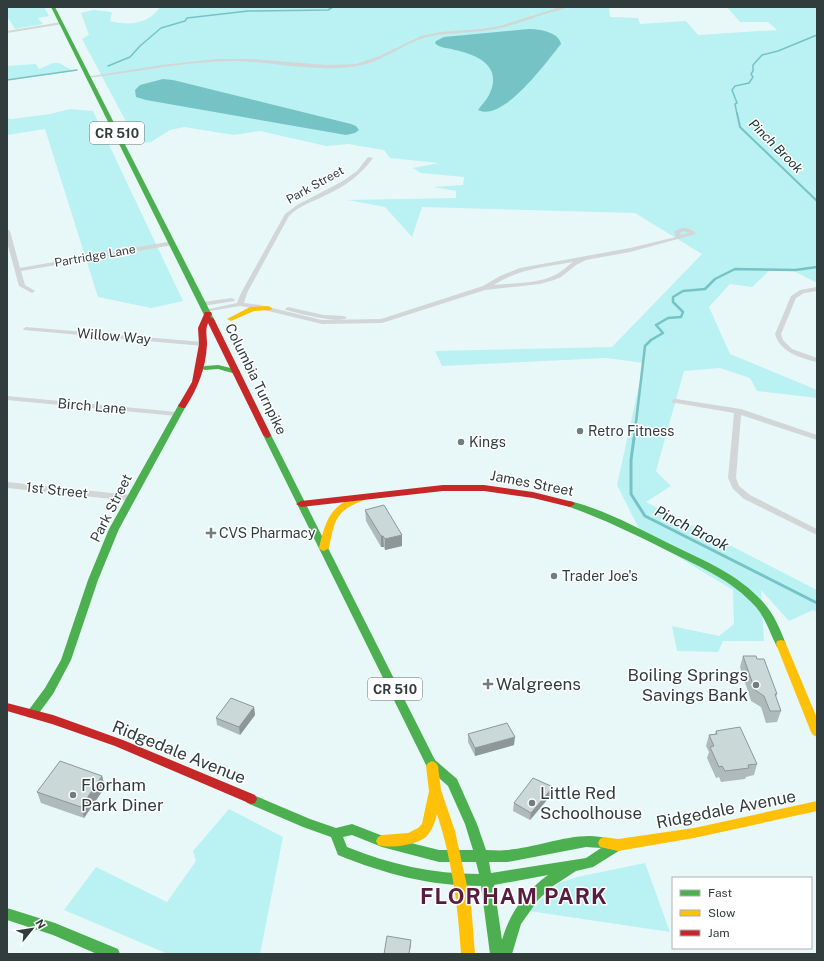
<svg xmlns="http://www.w3.org/2000/svg" width="824" height="961" font-family="'Public Sans',sans-serif">
	<style>
		.green { fill: #baf1f3 }
		.water { fill: #76c3c5 }
		.lines { fill: none; stroke-linecap: round; stroke-linejoin: round }
		.stream-far3 { stroke: #76c3c5; stroke-width: 1.5 }
		.stream-far2 { stroke: #76c3c5; stroke-width: 2 }
		.stream-far1 { stroke: #76c3c5; stroke-width: 2.5 }
		.stream { stroke: #76c3c5; stroke-width: 3 }
		.street { fill: #d2d6d6; fill-rule: evenodd }
		.fast { fill: #4caf50; fill-rule: evenodd }
		.slow { fill: #ffc107; fill-rule: evenodd }
		.jam { fill: #c62828; fill-rule: evenodd }
		.wall { fill: #afbaba }
		.shaded-wall { fill: #8e9797 }
		.building { fill: #cbd8d8; stroke: #8e9797 }
		.poi-dot { fill: #717e7e; stroke: #fff; stroke-width: 1.5 }
		.labels { text-anchor: middle; dominant-baseline: central; stroke-width: 3; stroke-linejoin: round; paint-order: stroke }
		.far-street-label { font-size: 12px; fill: #313c3d; stroke: #fff }
		.shield { fill: #fff; stroke: #6f7677; stroke-width: 1 }
		.shield-label { font-size: 13px; font-weight: bold; fill: #313c3d }
		.far-water-label { font-size: 13px; font-style: italic; fill: #172f2f; stroke: #fff }
		.street-label { font-size: 14px; fill: #313c3d; stroke: #fff }
		.poi-label { font-size: 14px; fill: #313c3d; stroke: #fff; text-anchor: start }
		.water-label { font-size: 15px; font-style: italic; fill: #172f2f; stroke: #fff }
		.near-poi-label { font-size: 17px; fill: #313c3d; stroke: #fff; text-anchor: start }
		.near-street-label { font-size: 17px; fill: #313c3d; stroke: #fff }
		.near-district-label { font-size: 22px; font-weight: bold; letter-spacing: 1px; fill: #591c3f; stroke: #fff }
	</style>
	<rect width="100%" height="100%" fill="#e8f8f8"/>
	<g class="green">
		<polygon points="7,7 44,7 49,16 38,18 43,24 15,29 9,19 7,19"/>
		<path d="M160,7H609L610,17L638,18L640,24L686,21L698,35L777,30L768,22H740L727,7H817V283L792,270L771,269L752,287L730,284L709,307L730,354L817,390V398L757,391L750,378L720,368L684,371L656,471L671,486L646,502L817,590V612L813,610L789,621L761,590L764,641H723L718,652L677,651L672,626L719,636L734,624L733,590L642,535L617,485L644,363L607,358L442,366L435,351L612,347L702,254L635,213L422,207L412,237L385,207L348,200L456,198V191L433,187L463,185L464,177L421,173L413,168L439,163L390,158L384,150L348,144L326,146L260,131L234,135L184,127L170,130L151,142L138,144L82,39L89,35L81,13L93,10L112,12L110,21C128,26 149,24 160,7Z"/>
		<polygon points="53,63 59,63 73,71 7,80 7,66 36,64 39,69"/>
		<polygon points="70,109 93,111 183,301 151,308 98,297 45,129 7,135 7,118 12,119 50,114"/>
		<polygon points="229,809 283,837 260,954 168,954 64,910 96,867 167,902 196,861 193,851"/>
		<polygon points="645,863 670,932 529,911 559,883 577,877"/>
	</g>
	<g class="water">
		<path d="M529,29C539,29 559,32 561,44C547,61 503,123 478,110C481,105 486,101 489,95C503,67 479,55 455,50C449,48 439,48 435,43L436,41L444,37Z"/>
		<polygon points="163,79 173,80 351,124 356,126 359,130 355,133 346,135 146,100 136,97 135,90 140,85"/>
	</g>
	<g class="lines">
		<g class="stream-far3">
			<polyline points="108,66 130,57 140,46 161,28 185,21 187,18 248,11 328,10 333,7"/>
			<polyline points="7,80 77,70"/>
			<polyline points="737,114 735,104 737,103 732,90 735,86 749,83 753,77 751,74 753,71 753,65 762,55 778,51 817,35"/>
		</g>
		<polyline class="stream-far2" points="737,113 740,127 817,201"/>
		<polyline class="stream-far1" points="634,439 645,346 651,340 663,333 656,325 668,318 681,317 683,312 673,302 673,297 683,291 705,289 715,279 735,269 795,270 817,267"/>
		<polyline class="stream" points="634,438 631,460 631,494 645,516 817,603"/>
		<g class="street">
			<path d="M560,7H568C562,10 554,11 548,13C528,19 510,27 490,30C471,33 451,32 432,36C405,41 384,62 357,66C317,73 276,62 236,61C186,61 137,72 88,78L86,77L162,65L217,59H250L327,65L356,64L380,56L421,36L441,32L481,29L500,26Z"/>
			<polygon points="62,22 63,24 7,33 7,31"/>
			<path d="M368,157L373,158C360,176 344,187 324,196C312,202 299,206 289,216L247,293L244,303L260,305L322,320L381,319L483,286L500,276L520,268L630,248L676,237L674,232C681,226 690,227 696,234L630,252L586,260L576,265L561,277L554,280L540,284L485,290L382,323L322,324L260,309L240,306L204,312V310L237,303L241,293L285,214L297,205L343,181L357,171ZM683,231L689,233L681,235L680,233ZM573,262C567,266 562,272 555,275C537,284 513,283 494,285C518,269 545,267 573,262Z"/>
			<polygon points="7,229 10,231 20,268 173,241 176,243 173,245 21,271 25,285 35,291 32,293 19,286 7,242"/>
			<path d="M817,287V291L804,293L796,298L781,334L783,340L792,349L817,358V362C800,358 780,352 775,334L791,296L800,290Z"/>
			<polygon points="232,298 235,300 234,301 203,306 200,304 203,302"/>
			<path d="M288,307L324,315L344,316L347,318C338,324 297,313 286,310L285,309Z"/>
			<polygon points="26,327 203,342 206,344 203,346 24,330 23,329"/>
			<polygon points="7,396 177,412 181,414 177,416 7,400"/>
			<polygon points="673,399 676,399 741,409 817,435 817,440 741,415 736,478 739,486 750,495 817,529 817,535 744,499 733,489 728,478 734,413 676,403 673,403 672,401"/>
			<polygon points="7,482 131,495 135,498 131,501 7,488"/>
		</g>
		<g class="fast">
			<polygon points="51,7 55,7 214,319 213,321 210,321 206,319"/>
			<polygon points="218,365 239,370 240,372 236,374 218,369 205,370 201,368 205,366"/>
			<polygon points="179,404 182,404 186,406 119,529 98,580 71,660 53,694 36,717 32,718 28,717 26,714 28,711 45,688 61,660 88,580 109,529"/>
			<path d="M267,432L271,435L435,760L457,779L477,824L486,850C493,850 500,851 507,850C538,848 580,829 608,839L610,843L618,839L622,841L624,845L622,849L593,867L576,871L553,886L538,900L521,924L512,954H490L481,886C430,886 385,874 338,855L331,837L303,827L247,803L245,799L247,795L251,794L310,819L336,828L352,824L383,836L439,850H473L465,824L448,786L431,771L428,769L263,435ZM352,835L382,847L439,862H476L479,874C433,874 389,864 347,847L343,837ZM586,847L601,848L586,858L491,873L489,862H508ZM548,875C525,892 510,912 502,940L494,885Z"/>
			<path d="M570,501C605,510 638,528 670,544C703,560 738,574 763,602C774,614 780,629 786,644L785,647L781,648L777,647C770,633 766,619 756,607C731,579 696,565 664,549C632,533 601,518 567,506L565,504L567,502Z"/>
			<polygon points="7,908 55,923 118,949 120,954 97,954 53,935 7,920"/>
		</g>
		<g class="slow">
			<polygon points="268,306 272,308 271,310 254,311 231,321 227,319 250,307"/>
			<path d="M364,494L369,497L367,499C337,510 335,517 329,548L324,551L321,550L319,548C326,517 332,503 364,494Z"/>
			<polygon points="781,640 785,641 786,644 817,718 817,737 813,735 811,732 776,644 777,641"/>
			<path d="M432,761L436,763L438,766L441,790L455,831L471,904L475,954H461C458,907 452,859 437,814C435,822 432,831 426,837C417,845 389,849 378,845L376,841L378,837L382,835L408,833L418,828L422,824L429,791L426,766L428,763Z"/>
			<polygon points="817,801 817,811 694,838 618,851 600,847 598,843 600,839 604,837 618,839 694,828"/>
		</g>
		<g class="jam">
			<path d="M205,312H211L212,314L210,317L214,319L271,435L270,437L267,438L263,435L208,323C205,330 207,336 207,344C206,368 198,388 185,408H182L178,406L192,382L199,344L198,328Z"/>
			<polygon points="443,485 484,485 533,492 573,502 575,504 570,507 533,498 484,491 443,491 301,507 296,504 301,501"/>
			<polygon points="7,703 53,715 123,740 255,795 257,799 255,803 251,804 115,746 52,724 7,711"/>
		</g>
	</g>
	<g class="wall">
		<polygon points="365,510 402,546 385,550 384,547 381,547 366,521"/>
		<polygon points="743,656 757,659 777,694 776,697 781,711 777,722 766,723 761,707 751,701 740,667"/>
		<polygon points="254,707 255,715 240,735 217,725 216,718"/>
		<polygon points="716,731 757,764 754,775 746,777 745,779 721,782 719,777 716,778 707,758 709,752 706,746 709,735 715,734"/>
		<polygon points="468,734 514,745 475,756 468,742"/>
		<polygon points="102,776 105,787 84,818 41,803 37,792"/>
		<polygon points="552,794 530,820 513,811 514,803"/>
	</g>
	<g class="shaded-wall">
		<polygon points="402,535 402,546 385,550 385,539"/>
		<polygon points="381,536 383,536 384,547 381,547"/>
		<polygon points="254,707 255,715 240,735 239,727"/>
		<polygon points="515,737 514,745 475,756 475,748"/>
		<polygon points="102,776 105,787 84,818 81,807"/>
		<polygon points="553,787 552,794 530,820 531,813"/>
		<polygon points="411,940 411,945 409,954"/>
	</g>
	<g class="building">
		<polygon points="384,505 402,535 385,539 383,536 381,536 365,510"/>
		<polygon points="743,656 756,656 757,659 764,659 777,694 775,694 781,711 770,711 764,696 755,690"/>
		<polygon points="231,698 254,707 239,727 216,718"/>
		<polygon points="507,723 515,737 475,748 468,734"/>
		<polygon points="740,727 757,764 748,765 749,768 725,771 722,766 719,767 710,747 714,746 709,735 717,734 716,731"/>
		<polygon points="60,761 102,776 81,807 37,792"/>
		<polygon points="533,778 553,787 531,813 514,803"/>
		<polygon points="387,936 411,940 409,954 384,954"/>
	</g>
	<g class="poi-dot">
		<circle cx="580" cy="431" r="4"/>
		<circle cx="461" cy="442" r="4"/>
		<path d="M209 527h4v4h4v4h-4v4h-4v-4h-4v-4h4z"/>
		<circle cx="554" cy="576" r="4"/>
		<path d="M486 678h4v4h4v4h-4v4h-4v-4h-4v-4h4z"/>
		<circle cx="756" cy="685" r="4"/>
		<circle cx="73" cy="795" r="4"/>
		<circle cx="532" cy="803" r="4"/>
	</g>
	<g class="labels">
		<g class="far-street-label">
			<text transform="translate(315 185) rotate(-29)">Park Street</text>
			<text transform="translate(95 256) rotate(-10)">Partridge Lane</text>
		</g>
		<g class="shield">
			<rect x="90" y="122" width="54" height="22" rx="3"/>
			<rect x="368" y="678" width="54" height="22" rx="3"/>
		</g>
		<g class="shield-label">
			<text x="117" y="133">CR 510</text>
			<text x="395" y="689">CR 510</text>
		</g>
		<g class="far-water-label">
			<text transform="translate(776 146) rotate(45)">Pinch Brook</text>
		</g>
		<g class="street-label">
			<text transform="translate(114 336) rotate(5)">Willow Way</text>
			<text transform="translate(256 379) rotate(64)">Columbia Turnpike</text>
			<text transform="translate(92 406) rotate(5)">Birch Lane</text>
			<text transform="translate(532 483) rotate(11)">James Street</text>
			<text transform="translate(57 490) rotate(6)">1st Street</text>
			<text transform="translate(111 508) rotate(-63)">Park Street</text>
		</g>
		<g class="poi-label">
			<text x="588" y="431">Retro Fitness</text>
			<text x="469" y="442">Kings</text>
			<text x="219" y="533">CVS Pharmacy</text>
			<text x="562" y="576">Trader Joe's</text>
		</g>
		<g class="water-label">
			<text transform="translate(692 528) rotate(27)">Pinch Brook</text>
		</g>
		<g class="near-poi-label">
			<text x="748" y="675" text-anchor="end">Boiling Springs<tspan x="748" dy="20">Savings Bank</tspan></text>
			<text x="496" y="684">Walgreens</text>
			<text x="81" y="785">Florham<tspan x="81" dy="20">Park Diner</tspan></text>
			<text x="540" y="793">Little Red<tspan x="540" dy="20">Schoolhouse</tspan></text>
		</g>
		<g class="near-street-label">
			<text transform="translate(179 752) rotate(22)">Ridgedale Avenue</text>
			<text transform="translate(726 809) rotate(-11)">Ridgedale Avenue</text>
		</g>
		<g class="near-district-label">
			<text x="514" y="896">FLORHAM PARK</text>
		</g>
	</g>
	<rect width="824" height="961" fill="none" stroke="#313c3d" stroke-width="16"/>
	<rect x="672" y="877" width="140" height="72" fill="#ffffff" stroke="#adb1b1"/>
	<rect x="680" y="890" width="20" height="6" fill="#4caf50" stroke="#adb1b1"/>
	<text x="708" y="897" font-size="12" fill="#313c3d">Fast</text>
	<rect x="680" y="910" width="20" height="6" fill="#ffc107" stroke="#adb1b1"/>
	<text x="708" y="917" font-size="12" fill="#313c3d">Slow</text>
	<rect x="680" y="930" width="20" height="6" fill="#c62828" stroke="#adb1b1"/>
	<text x="708" y="937" font-size="12" fill="#313c3d">Jam</text>
	<g transform="translate(32 929) rotate(60)" stroke="#ffffff" stroke-width="3" paint-order="stroke">
	<path d="M0-3L7 15L0 10L-7 15Z" fill="#313c3d"/>
	<text y="-6" font-size="11" font-weight="bold" text-anchor="middle" fill="#313c3d">N</text>
	</g>
</svg>
